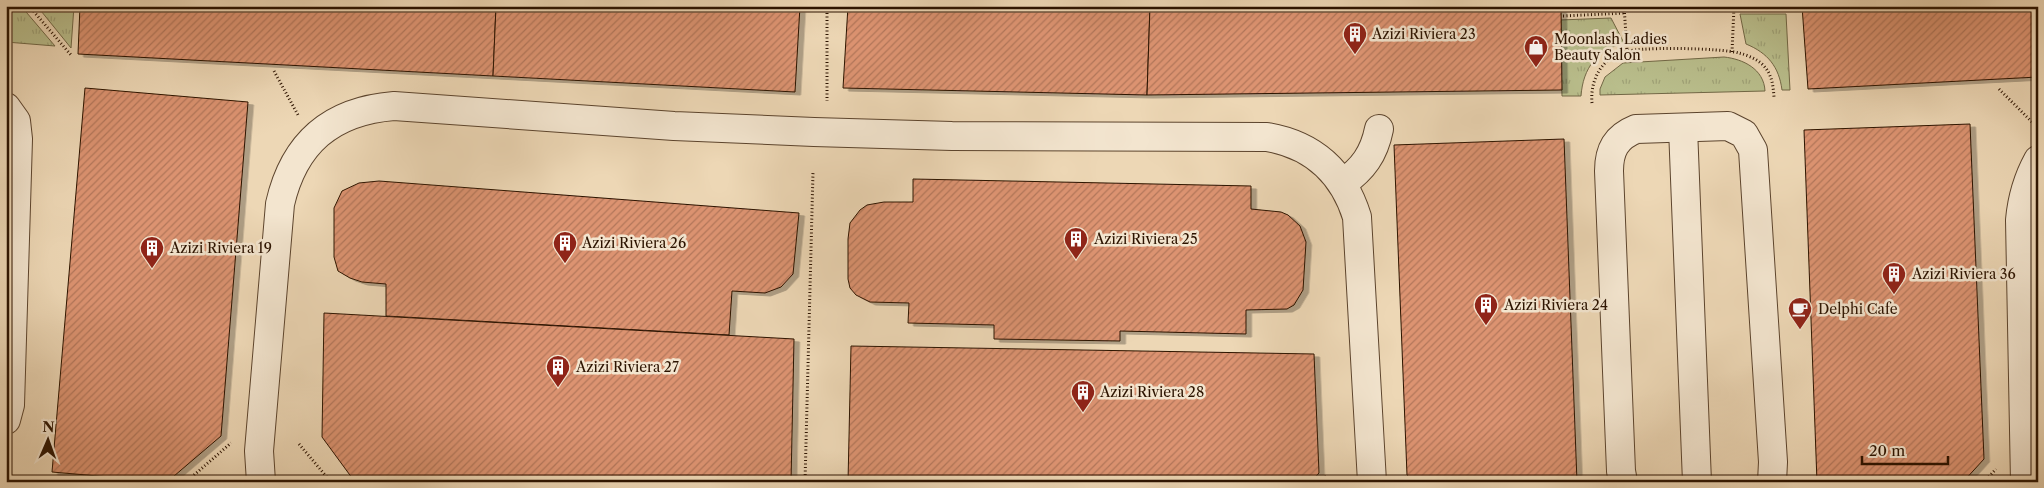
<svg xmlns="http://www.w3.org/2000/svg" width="2044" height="488" font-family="'Libre Caslon Text',serif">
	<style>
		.park { fill: url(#park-tufts); stroke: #726846 }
		.building { fill: url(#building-hatch); stroke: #2c1300; filter: url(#shadow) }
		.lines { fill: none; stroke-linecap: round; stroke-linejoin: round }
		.minor-casing { stroke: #5c442d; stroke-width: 30 }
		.path { stroke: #2c1300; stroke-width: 3; stroke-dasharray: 1 2.5; stroke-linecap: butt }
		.minor { stroke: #f3e5cf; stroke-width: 28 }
		.labels { text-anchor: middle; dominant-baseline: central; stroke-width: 5; stroke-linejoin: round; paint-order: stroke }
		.poi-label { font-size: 14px; fill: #2c1300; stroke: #f3e5cf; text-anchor: start }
	</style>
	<defs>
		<pattern id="park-tufts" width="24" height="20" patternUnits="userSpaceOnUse" patternTransform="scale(1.25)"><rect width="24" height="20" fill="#b9be8c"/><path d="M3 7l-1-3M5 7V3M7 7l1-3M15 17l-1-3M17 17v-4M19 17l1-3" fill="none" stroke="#9fa277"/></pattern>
		<pattern id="building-hatch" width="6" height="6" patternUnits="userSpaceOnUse" patternTransform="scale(1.25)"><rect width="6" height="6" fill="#dc9371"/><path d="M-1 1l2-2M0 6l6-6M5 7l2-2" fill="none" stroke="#b3775a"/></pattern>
		<filter id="shadow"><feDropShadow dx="5.5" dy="3" stdDeviation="0" flood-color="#0004"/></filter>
	</defs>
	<rect width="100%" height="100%" fill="#edd7b5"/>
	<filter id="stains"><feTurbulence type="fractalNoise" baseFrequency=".004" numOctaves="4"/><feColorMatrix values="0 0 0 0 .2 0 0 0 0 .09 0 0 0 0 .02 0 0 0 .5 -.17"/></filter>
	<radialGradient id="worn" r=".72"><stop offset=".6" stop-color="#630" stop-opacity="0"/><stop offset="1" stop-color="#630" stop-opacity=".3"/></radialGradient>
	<g class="park">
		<polygon points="6,6 21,6 55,46 6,42"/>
		<polygon points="37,6 74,6 71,48"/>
		<polygon points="1561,6 1609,6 1606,10 1561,12"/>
		<path d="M1740,14H1786L1790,90H1782C1779,67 1768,53 1746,44Z"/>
		<path d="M1611,18L1624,43C1597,50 1583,68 1581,96H1562L1560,20Z"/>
		<path d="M1724,57C1743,59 1764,69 1765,91L1600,95V89L1605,77L1623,63Z"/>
	</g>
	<g class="building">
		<polygon points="80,6 496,6 493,76 78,54"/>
		<polygon points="496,6 800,6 795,92 493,76"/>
		<polygon points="848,6 1150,6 1147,95 843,88"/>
		<polygon points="1150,6 1561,6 1562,90 1147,95"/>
		<polygon points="1802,6 2038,6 2038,77 1808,89"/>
		<polygon points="85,88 248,102 221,436 167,482 52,472"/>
		<polygon points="1970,124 1984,459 1963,482 1817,482 1804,130"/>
		<polygon points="1564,139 1577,482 1414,482 1407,475 1394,145"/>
		<polygon points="913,179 1251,186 1251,209 1281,212 1288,215 1300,226 1306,242 1303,290 1294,305 1287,309 1246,310 1246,334 1120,331 1120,341 994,339 994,325 908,323 909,303 870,302 856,295 850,288 848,279 848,239 850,223 860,210 867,205 884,202 913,202"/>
		<polygon points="379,181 799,213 793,274 781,287 765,293 732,291 729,335 386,316 386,284 362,282 350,278 338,271 334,257 334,208 342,191 359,183"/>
		<polygon points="324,313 794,339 791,482 355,482 322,437"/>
		<polygon points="851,346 1314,354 1319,473 1311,482 848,482"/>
	</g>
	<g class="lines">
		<g class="minor-casing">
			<g id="minor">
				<polyline points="6,107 16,121 18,139 10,405 6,420"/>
				<polyline points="1683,128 1697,482"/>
				<path d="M1343,183C1363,169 1374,154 1379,129"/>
				<path d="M261,482L259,451L280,204C294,143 331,111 394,106L674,126L814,132L952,136L1267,137C1313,145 1343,172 1357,217L1372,482"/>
				<path d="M1623,482L1621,471L1609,171C1609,150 1616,137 1636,129L1728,126L1744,134L1753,150L1773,462L1772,482"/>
				<path d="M2025,482L2020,220C2022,198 2027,180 2038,160"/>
			</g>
		</g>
		<g class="path">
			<polyline points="29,6 71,55"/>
			<polyline points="827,6 827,101"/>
			<polyline points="1624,6 1627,50"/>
			<polyline points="1734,8 1781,9"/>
			<polyline points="1563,16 1625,13"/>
			<polyline points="1732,52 1734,7"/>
			<polyline points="274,71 298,115"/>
			<polyline points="1999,89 2038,128"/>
			<path d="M1592,103C1590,82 1600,61 1620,53C1635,46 1722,48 1739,53C1747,55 1757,59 1763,65C1772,74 1773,85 1774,97"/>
			<polyline points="299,444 331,482"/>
			<polyline points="186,482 231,443"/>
			<polyline points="805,482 813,172"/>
			<polyline points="1321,482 1327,475"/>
			<polyline points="1984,482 1996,469"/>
		</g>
		<use href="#minor" class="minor"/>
	</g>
	<defs>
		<g id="building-pin" transform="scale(1.25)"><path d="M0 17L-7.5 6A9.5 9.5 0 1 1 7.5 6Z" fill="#8f2418" stroke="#f3e5cf"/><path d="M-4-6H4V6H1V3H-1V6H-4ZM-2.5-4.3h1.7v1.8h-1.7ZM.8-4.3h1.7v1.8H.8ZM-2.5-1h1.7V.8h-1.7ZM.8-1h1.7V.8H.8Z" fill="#fff"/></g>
		<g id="shop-pin" transform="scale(1.25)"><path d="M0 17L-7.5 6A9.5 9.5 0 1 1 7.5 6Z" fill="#8f2418" stroke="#f3e5cf"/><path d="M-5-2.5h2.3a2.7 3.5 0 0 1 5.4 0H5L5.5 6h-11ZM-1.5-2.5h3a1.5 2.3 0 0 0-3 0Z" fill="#fff"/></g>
		<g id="cafe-pin" transform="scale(1.25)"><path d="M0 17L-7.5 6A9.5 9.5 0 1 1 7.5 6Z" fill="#8f2418" stroke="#f3e5cf"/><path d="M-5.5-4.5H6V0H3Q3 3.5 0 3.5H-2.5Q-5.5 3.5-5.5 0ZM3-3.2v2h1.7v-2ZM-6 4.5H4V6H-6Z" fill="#fff"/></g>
	</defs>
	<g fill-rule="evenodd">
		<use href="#building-pin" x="1355" y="34"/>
		<use href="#shop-pin" x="1536" y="47"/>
		<use href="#building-pin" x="1076" y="239"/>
		<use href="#building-pin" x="565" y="243"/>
		<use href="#building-pin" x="152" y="248"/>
		<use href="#building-pin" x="1894" y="274"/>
		<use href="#building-pin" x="1486" y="305"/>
		<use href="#cafe-pin" x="1800" y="309"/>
		<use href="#building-pin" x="558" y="367"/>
		<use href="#building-pin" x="1083" y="392"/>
	</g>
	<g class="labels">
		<g class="poi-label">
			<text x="1372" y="34">Azizi Riviera 23</text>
			<text x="1554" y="39">Moonlash Ladies<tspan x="1554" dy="16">Beauty Salon</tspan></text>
			<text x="1094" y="239">Azizi Riviera 25</text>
			<text x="582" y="243">Azizi Riviera 26</text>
			<text x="170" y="248">Azizi Riviera 19</text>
			<text x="1912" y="274">Azizi Riviera 36</text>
			<text x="1504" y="305">Azizi Riviera 24</text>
			<text x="1818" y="309">Delphi Cafe</text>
			<text x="576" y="367">Azizi Riviera 27</text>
			<text x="1100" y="392">Azizi Riviera 28</text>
		</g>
	</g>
	<rect width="2044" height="488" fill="none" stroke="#edd7b5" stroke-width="25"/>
	<rect x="8" y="8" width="2029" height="473" fill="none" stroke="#2c1300" stroke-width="2.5"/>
	<rect x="12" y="12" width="2019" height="463" fill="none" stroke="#2c1300"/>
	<g transform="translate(48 440) rotate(2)" stroke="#f3e5cf" stroke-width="4" paint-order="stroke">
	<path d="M0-4L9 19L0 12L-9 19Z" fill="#2c1300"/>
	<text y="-8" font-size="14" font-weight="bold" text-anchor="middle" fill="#2c1300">N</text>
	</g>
	<path d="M1862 456v8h86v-8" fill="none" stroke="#2c1300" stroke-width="2.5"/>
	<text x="1869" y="456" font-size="15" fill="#2c1300" stroke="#f3e5cf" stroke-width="4" paint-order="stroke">20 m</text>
	<rect width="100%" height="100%" filter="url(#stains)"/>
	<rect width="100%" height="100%" fill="url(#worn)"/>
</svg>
